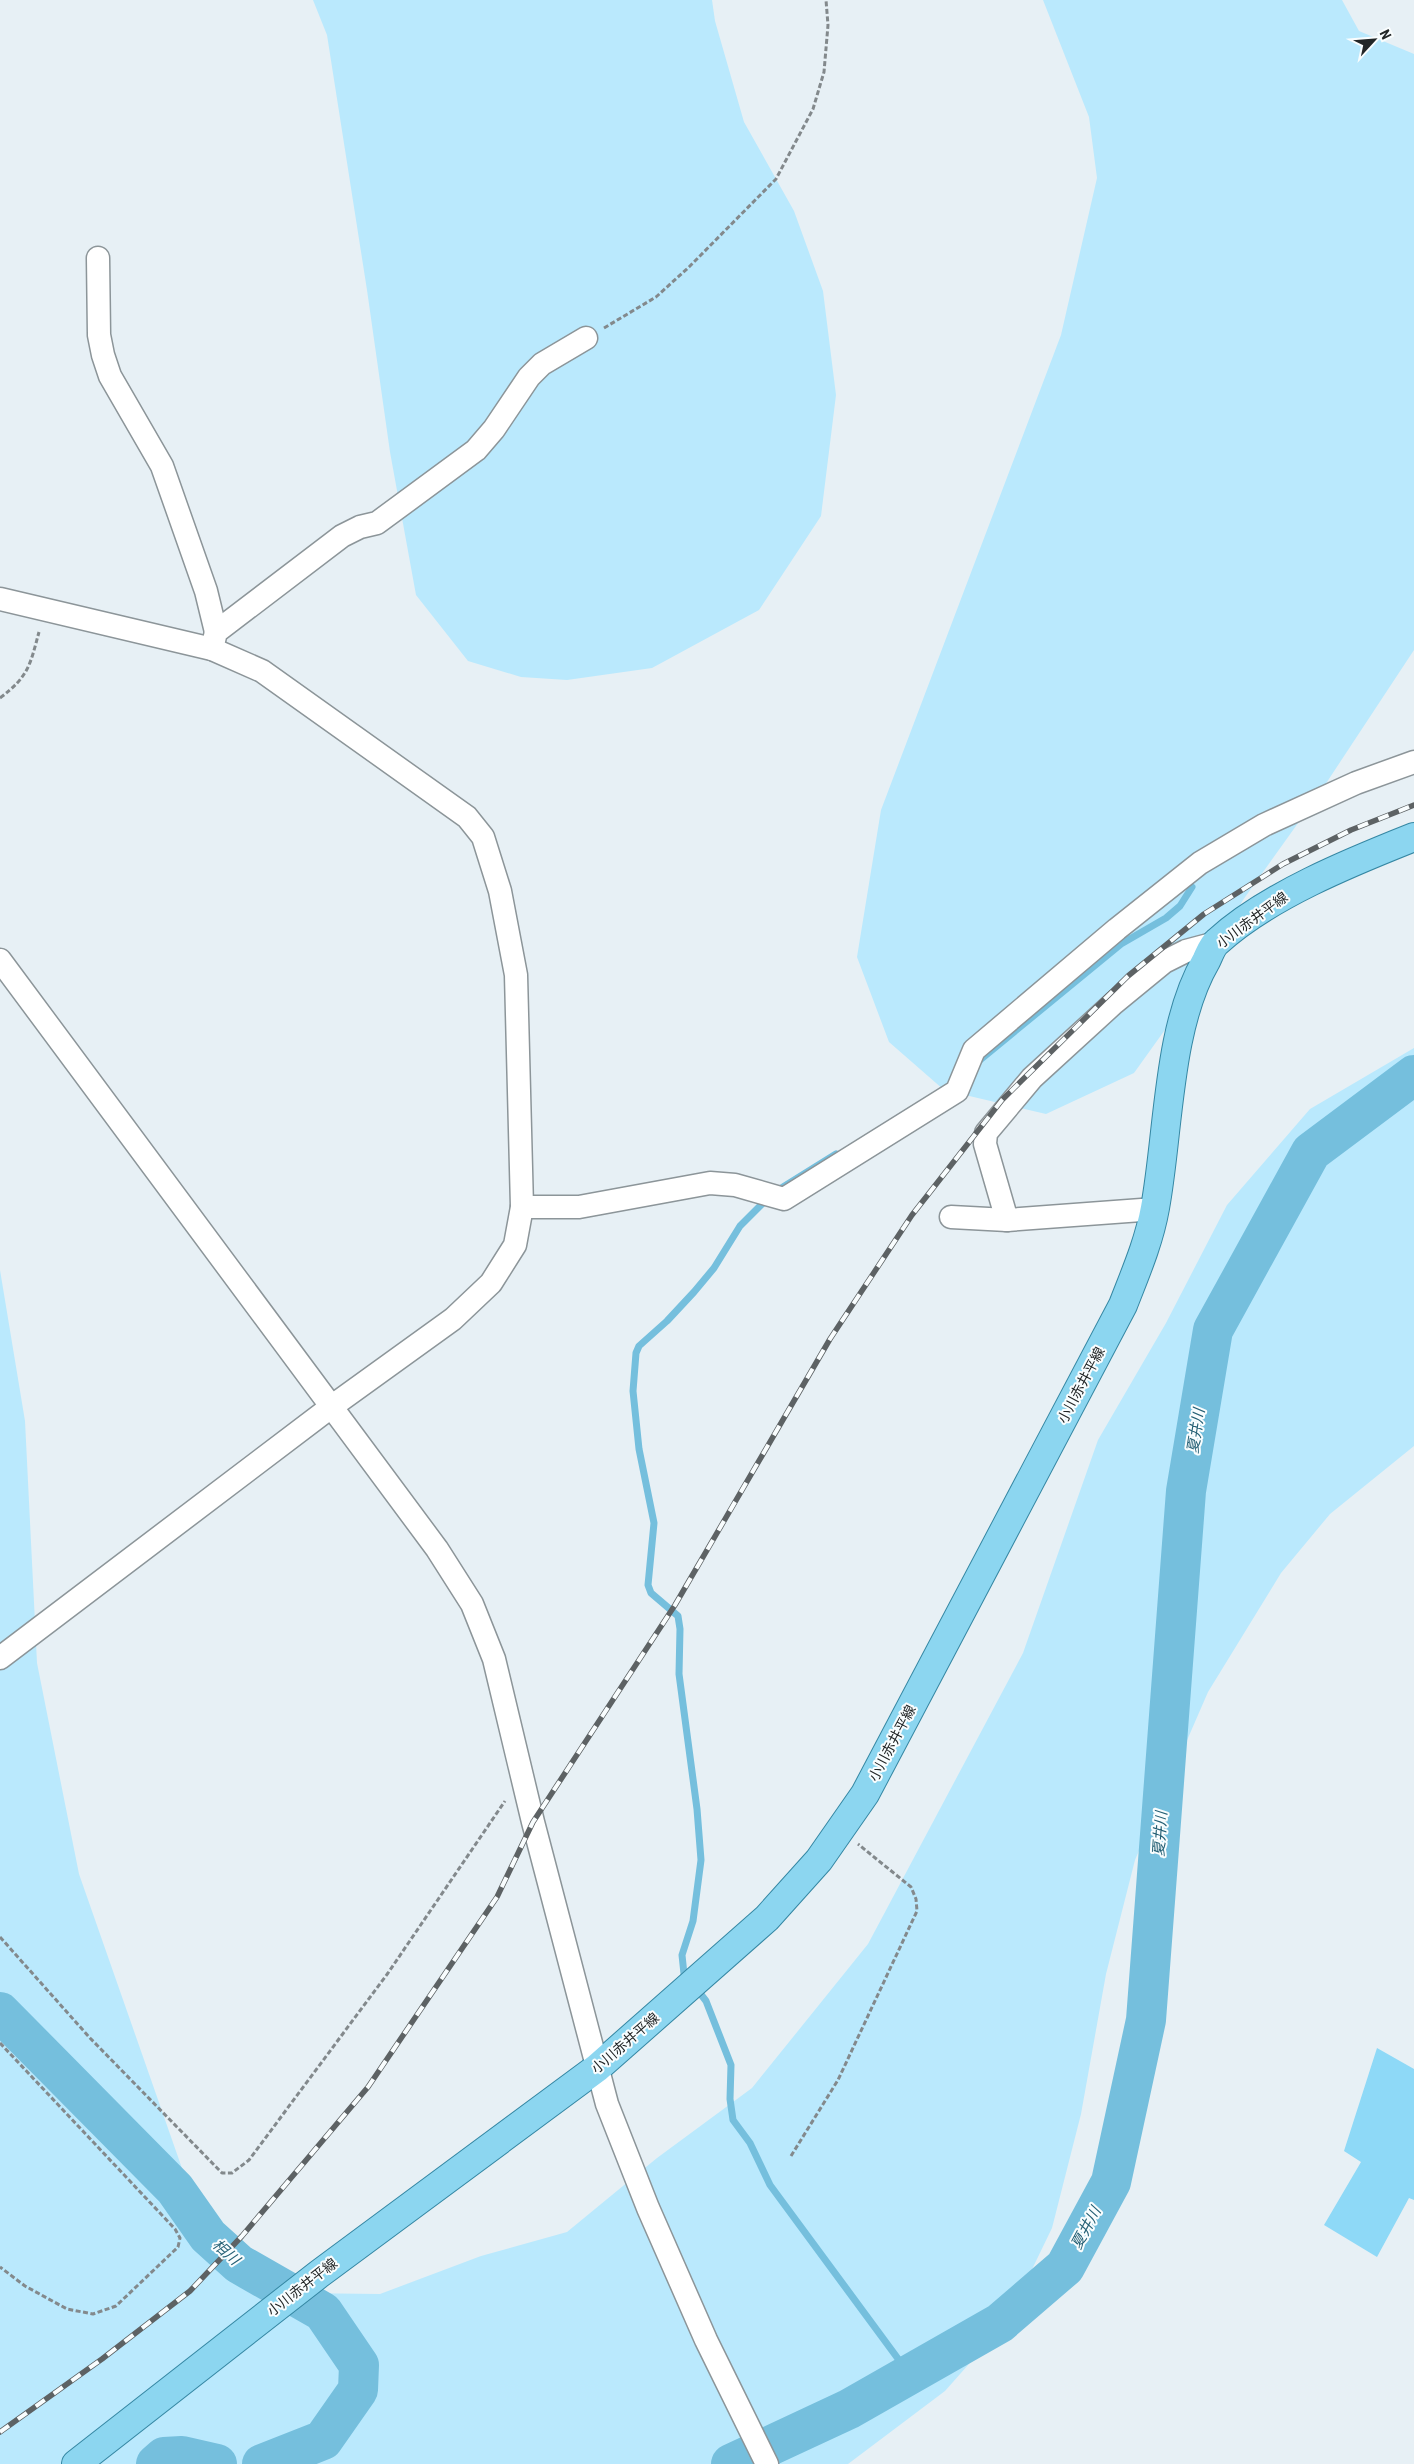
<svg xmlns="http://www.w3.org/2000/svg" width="1414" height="2464" font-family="'Roboto Condensed','Noto Sans JP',sans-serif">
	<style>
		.green { fill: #bae9fd }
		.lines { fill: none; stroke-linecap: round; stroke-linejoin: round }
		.stream { stroke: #75bfdd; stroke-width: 7 }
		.river { stroke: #75bfdd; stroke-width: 40 }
		.building { fill: #8ed9f7 }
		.minor-casing { stroke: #8c9599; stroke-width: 25 }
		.major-casing { stroke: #3587a3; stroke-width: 30 }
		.path { stroke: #83898c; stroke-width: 3; stroke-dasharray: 5 2.5; stroke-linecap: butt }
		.minor { stroke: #fff; stroke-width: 22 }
		.major { stroke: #8cd6f0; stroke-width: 28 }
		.rail-casing { stroke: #5d6264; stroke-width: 5.5 }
		.rail { stroke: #f9fdfe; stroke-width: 4; stroke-dasharray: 11; stroke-linecap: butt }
		.labels { text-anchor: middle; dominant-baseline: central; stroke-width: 4; stroke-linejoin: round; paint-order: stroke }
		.street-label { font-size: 14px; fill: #222627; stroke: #f9fdfe }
		.water-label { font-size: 15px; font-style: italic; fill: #256075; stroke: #f9fdfe }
	</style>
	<rect width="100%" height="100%" fill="#e7f0f5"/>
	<g class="green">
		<polygon points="313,0 712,0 715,21 744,122 794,211 823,291 836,395 821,516 759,610 652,668 567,680 521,677 468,661 416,595 390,452 367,290 327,35"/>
		<polygon points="1043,0 1342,0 1359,31 1414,54 1414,650 1321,791 1243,900 1182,1006 1134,1073 1046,1114 944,1090 889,1042 857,957 881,810 1061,335 1097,178 1089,117"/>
		<polygon points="1414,1048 1414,1446 1330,1514 1281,1573 1208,1692 1135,1860 1106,1974 1081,2114 1052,2228 1007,2321 945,2391 848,2464 0,2464 0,1270 25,1421 37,1663 79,1874 198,2214 235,2263 293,2293 380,2294 481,2256 567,2232 657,2158 752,2088 868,1944 1023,1653 1098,1440 1166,1323 1227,1205 1310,1109"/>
	</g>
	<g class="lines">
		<g class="stream">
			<polyline points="975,1064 1121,944 1166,918 1180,906 1192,887"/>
			<polyline points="775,1192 836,1154"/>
			<polyline points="689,1980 684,1974 682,1955 693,1921 701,1860 697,1809 679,1674 680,1629 678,1616 651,1593 648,1585 654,1523 639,1449 633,1391 636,1353 639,1346 667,1321 694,1292 714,1268 740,1226 767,1199"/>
			<polyline points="696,1988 706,2001 731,2065 730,2099 733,2120 750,2143 770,2185 910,2375"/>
		</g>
		<g class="river">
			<polyline points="0,2012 175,2189 208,2236 239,2264 323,2312 359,2365 358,2390 323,2440 262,2464"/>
			<polyline points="156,2464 164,2457 182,2456 217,2464"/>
			<polyline points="731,2464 849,2409 1000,2323 1065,2267 1111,2182 1146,2020 1186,1491 1213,1330 1311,1152 1414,1075"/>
		</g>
	</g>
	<polygon class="building" points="1377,2048 1414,2069 1414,2200 1409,2198 1377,2257 1324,2225 1361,2162 1344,2151"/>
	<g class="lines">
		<g class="minor-casing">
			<g id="minor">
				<polyline points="98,258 99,335 103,355 110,376 162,466 206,591 216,632"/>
				<polyline points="0,599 212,649 262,671 467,817 483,837 500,891 516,975 522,1207 515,1245 491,1283 453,1319 331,1407 0,1658"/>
				<polyline points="212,649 216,632 342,536 360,527 377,523 476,450 494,429 529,377 542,364 586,338"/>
				<polyline points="0,960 437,1549 472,1604 494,1659 533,1822 607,2104 648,2208 706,2340 767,2464"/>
				<polyline points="522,1207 579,1207 710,1183 735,1185 784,1199 957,1091 974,1050 1117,929 1200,863 1264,825 1356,783 1414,762"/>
				<polyline points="951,1217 1007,1220 1155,1209"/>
				<polyline points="1007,1220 985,1144 986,1133 1032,1078 1114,1003 1164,962 1186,951 1216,943"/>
			</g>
		</g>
		<g class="major-casing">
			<path id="major" d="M76,2464L319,2274L597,2068L767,1918L819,1860L865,1794L1123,1305C1135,1274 1149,1242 1155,1208C1169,1132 1167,1028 1206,961C1209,955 1212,946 1217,942C1267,896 1351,862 1414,837"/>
		</g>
		<g class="path">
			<polyline points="604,328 656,297 689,267 776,179 813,109 824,72 828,25 826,0"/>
			<path d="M0,698C29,676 30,665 39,632"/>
			<polyline points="0,1937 90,2038 222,2173 232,2173 249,2160 388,1973 505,1801"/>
			<polyline points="0,2043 175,2229 180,2238 178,2247 116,2306 93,2314 67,2309 25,2286 0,2267"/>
			<polyline points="791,2156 838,2080 917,1911 916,1899 911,1887 858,1844"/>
		</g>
		<use href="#minor" class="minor"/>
		<use href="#major" class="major"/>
		<g class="rail-casing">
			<polyline id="rail" points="0,2432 102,2359 190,2291 242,2236 368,2087 497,1897 533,1822 675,1605 830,1339 912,1215 1002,1100 1128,976 1204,914 1283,864 1351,830 1414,805"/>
		</g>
		<use href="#rail" class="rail"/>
	</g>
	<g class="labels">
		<g class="street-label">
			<text transform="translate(1252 920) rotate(-36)">小川赤井平線</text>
			<text transform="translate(1081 1385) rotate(-62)">小川赤井平線</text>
			<text transform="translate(892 1743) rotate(-62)">小川赤井平線</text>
			<text transform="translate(625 2043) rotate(-41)">小川赤井平線</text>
			<text transform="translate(302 2287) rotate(-38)">小川赤井平線</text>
		</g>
		<g class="water-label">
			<text transform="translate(1196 1431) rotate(-81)">夏井川</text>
			<text transform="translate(1160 1834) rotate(-86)">夏井川</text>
			<text transform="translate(1086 2228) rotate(-62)">夏井川</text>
			<text transform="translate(226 2252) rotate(42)">相川</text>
		</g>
	</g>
	<g transform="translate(1374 40) rotate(64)" stroke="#f9fdfe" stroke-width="4" paint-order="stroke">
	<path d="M0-4L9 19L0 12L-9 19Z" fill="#222627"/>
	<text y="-8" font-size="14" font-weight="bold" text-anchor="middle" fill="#222627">N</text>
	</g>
</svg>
